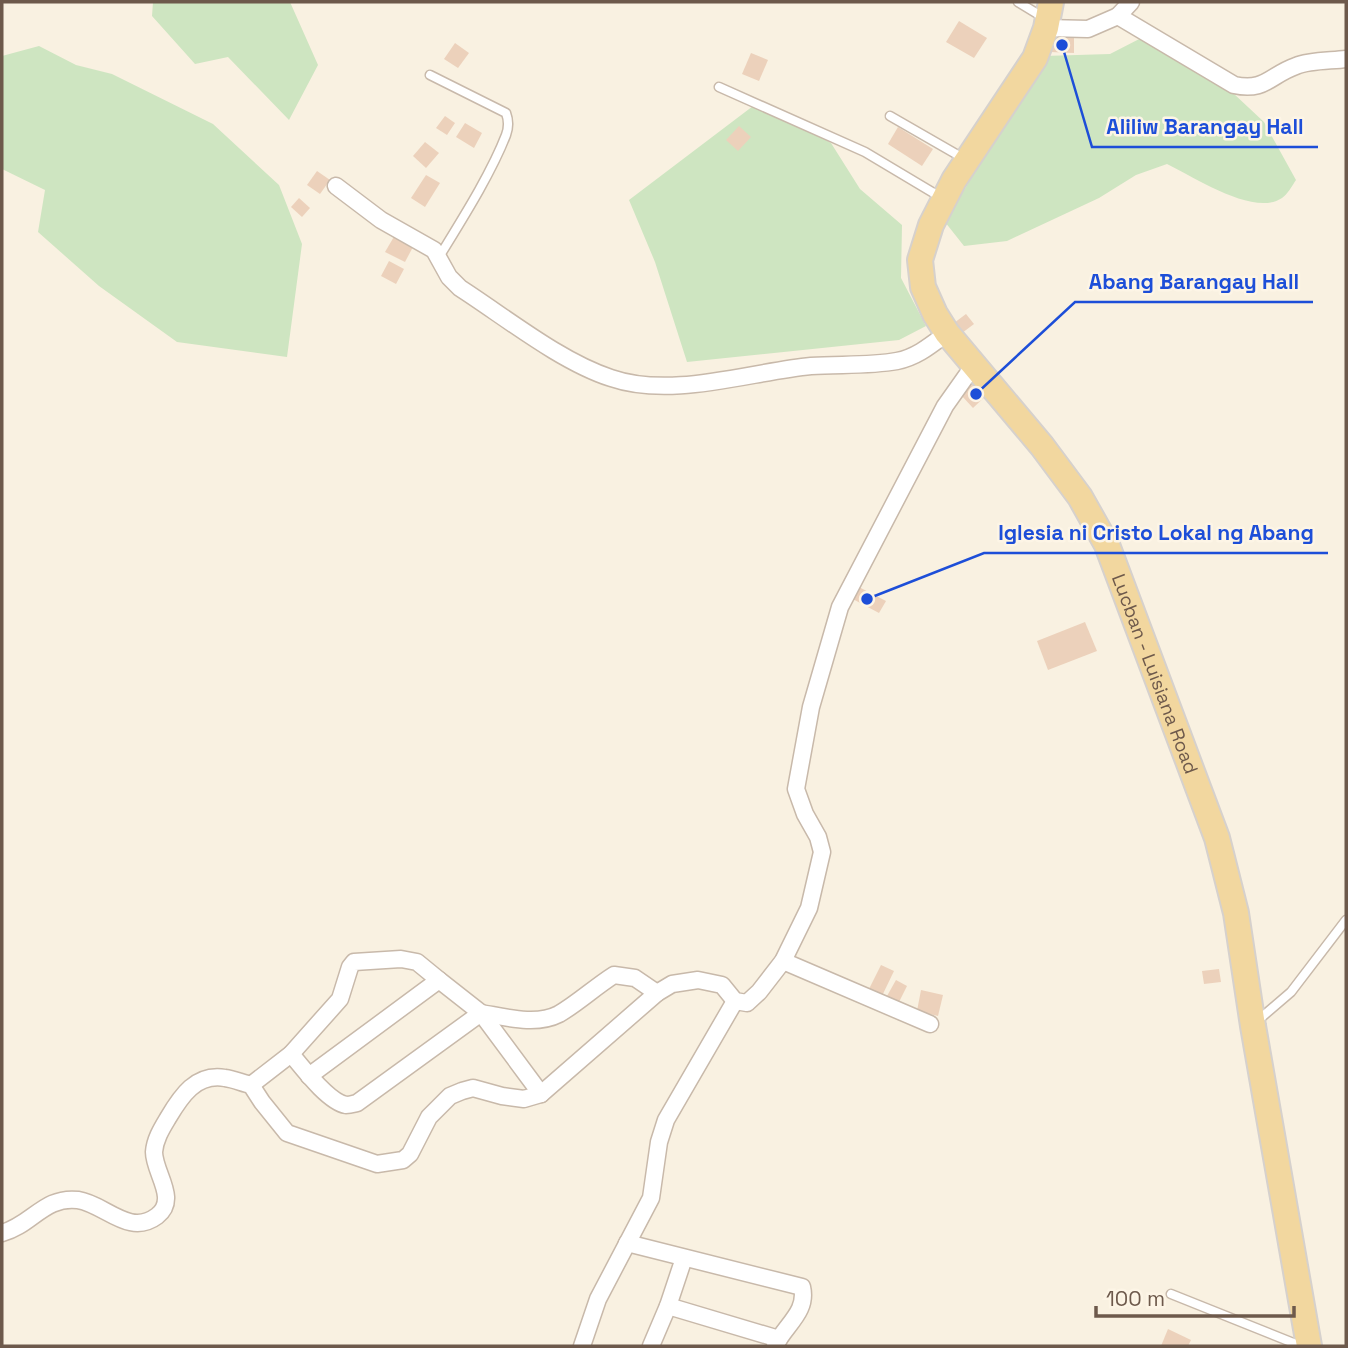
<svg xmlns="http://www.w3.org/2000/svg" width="1348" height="1348" font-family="'Space Grotesk',sans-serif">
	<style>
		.green { fill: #cee5c1 }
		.building { fill: #ecd1bb }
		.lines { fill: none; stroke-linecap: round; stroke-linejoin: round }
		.service-casing { stroke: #c8b9aa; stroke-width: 11 }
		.minor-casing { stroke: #c8b9aa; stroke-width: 19 }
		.primary-casing { stroke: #d6d1cd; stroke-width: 28 }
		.service { stroke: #fff; stroke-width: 8 }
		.minor { stroke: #fff; stroke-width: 16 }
		.primary { stroke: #f2d79f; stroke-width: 24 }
		.labels { text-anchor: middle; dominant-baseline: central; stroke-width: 5; stroke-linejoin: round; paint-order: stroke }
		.street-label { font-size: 19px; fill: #6d594b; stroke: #fdf5e6 }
		.leader { fill: none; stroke: #1d4ed8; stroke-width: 2.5 }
		.callout-dot { fill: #1d4ed8; stroke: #fdf5e6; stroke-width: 2.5 }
		.callout-label { font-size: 21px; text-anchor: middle; font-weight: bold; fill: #1d4ed8; stroke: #fdf5e6; stroke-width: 5; stroke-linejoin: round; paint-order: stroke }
	</style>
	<rect width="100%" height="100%" fill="#f9f1e1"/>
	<g class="green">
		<polygon points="153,2 290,2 318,65 289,120 228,57 195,64 152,16"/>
		<path d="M1147,35L1233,93L1264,122L1296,180C1292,186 1287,195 1282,198C1254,217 1194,177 1167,164L1136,175L1099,198L1007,241L964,246L945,222L1044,56L1110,54Z"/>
		<polygon points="39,46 76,65 112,74 213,124 279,185 302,244 287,357 177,342 99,286 38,232 45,190 2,169 2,56"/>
		<polygon points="757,103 831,143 860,189 902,225 901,278 926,326 899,340 687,362 655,262 629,200"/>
	</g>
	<g class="building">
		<polygon points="959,21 987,38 974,58 946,42"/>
		<polygon points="1050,37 1074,38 1074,53 1050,52"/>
		<polygon points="455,43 469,53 458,68 444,59"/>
		<polygon points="751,53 768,60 759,81 742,74"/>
		<polygon points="445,116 455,123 447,135 436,128"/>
		<polygon points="465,123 482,133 474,148 456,137"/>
		<polygon points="739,126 751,137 738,151 726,140"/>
		<polygon points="898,127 933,149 922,166 888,144"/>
		<polygon points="425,142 439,153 426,168 413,156"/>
		<polygon points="317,171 330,180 320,194 307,185"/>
		<polygon points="426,175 440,183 425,207 411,198"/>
		<polygon points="299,198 310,208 302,217 291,207"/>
		<polygon points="395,235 414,245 405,262 385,252"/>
		<polygon points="389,261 404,269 396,284 381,276"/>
		<polygon points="966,314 974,324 962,333 954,323"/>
		<polygon points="978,379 990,392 973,408 961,395"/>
		<polygon points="855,585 886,601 879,613 849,597"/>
		<polygon points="1085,622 1097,651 1048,670 1037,641"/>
		<polygon points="881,965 894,971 881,998 868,991"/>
		<polygon points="1219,969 1221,982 1204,984 1202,971"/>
		<polygon points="896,980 907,986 899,1002 887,996"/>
		<polygon points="921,990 943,995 938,1016 917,1011"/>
		<polygon points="1168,1329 1191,1340 1188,1346 1161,1346"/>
	</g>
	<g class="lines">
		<g class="service-casing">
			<g id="service">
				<polyline points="1018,2 1046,19"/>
				<path d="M430,75L506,113C509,121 509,127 506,135C491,174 461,221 439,257"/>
				<polyline points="719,87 865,152 942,198"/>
				<polyline points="890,116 963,158"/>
				<polyline points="1256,1022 1291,992 1346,920"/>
				<polyline points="1171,1294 1301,1346"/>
			</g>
		</g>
		<g class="minor-casing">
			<g id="minor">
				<polyline points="1118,16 1131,2"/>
				<path d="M1046,28L1088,29L1118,16L1234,85C1265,92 1270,75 1296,66C1310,60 1331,61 1346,59"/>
				<path d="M336,186L381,220L434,250L449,277L460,288C505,317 561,362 611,378C672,399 749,372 811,366C840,364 869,366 897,361C917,357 931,345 947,333"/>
				<polyline points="783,961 930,1024"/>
				<path d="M291,1054C302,1067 328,1102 346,1105C350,1105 353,1104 357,1103L481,1013C505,1017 536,1026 559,1014C578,1003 595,987 614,975L635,978L657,993"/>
				<polyline points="309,1076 439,980 481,1013 541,1094"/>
				<polyline points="251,1085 291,1054 340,999 350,967 354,962 401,959 417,962 439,980"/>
				<path d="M2,1233C32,1225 44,1196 78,1200C105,1204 129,1237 157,1216C179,1199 154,1173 154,1152C155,1139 162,1128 168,1118C181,1096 196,1073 225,1078C234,1079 242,1083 251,1085L262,1102L287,1133L377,1164L403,1160L410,1154L429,1117L450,1096L462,1091L473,1088L502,1096L524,1099L541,1094L657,993L672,984L698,980L722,985L735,1001L747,1003L759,992L783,961L809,908L822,852L818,837L805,814L796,789L811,707L840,607L945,406L974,365"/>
				<path d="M627,1243L802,1287C808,1312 785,1325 775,1346"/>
				<polyline points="668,1306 779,1339"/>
				<polyline points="582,1346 598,1299 651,1198 659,1142 666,1120 735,1001"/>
				<polyline points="651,1346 668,1306 684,1258"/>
			</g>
		</g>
		<g class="primary-casing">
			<g id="primary">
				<path id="s1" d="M1051,2L1046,28L1035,58L954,180L931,225L920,260L923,287L935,314L947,333L1042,446L1080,497L1107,545L1217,838L1236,913L1253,1026L1309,1346"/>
			</g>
		</g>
		<use href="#service" class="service"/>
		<use href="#minor" class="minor"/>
		<use href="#primary" class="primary"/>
	</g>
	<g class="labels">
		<g class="street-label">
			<text stroke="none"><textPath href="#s1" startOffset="775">Lucban - Luisiana Road</textPath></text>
		</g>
	</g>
	<path class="leader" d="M1062 45L1092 147H1318M976 394L1075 302H1313M867 599L984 553H1328"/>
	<g class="callout-dot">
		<circle cx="1062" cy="45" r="7"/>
		<circle cx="976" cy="394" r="7"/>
		<circle cx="867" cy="599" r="7"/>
	</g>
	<g class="callout-label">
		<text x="1205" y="134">Aliliw Barangay Hall</text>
		<text x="1194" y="289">Abang Barangay Hall</text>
		<text x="1156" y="540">Iglesia ni Cristo Lokal ng Abang</text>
	</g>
	<rect width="1348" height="1348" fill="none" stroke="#6d594b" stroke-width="7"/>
	<path d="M1096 1306v10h198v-10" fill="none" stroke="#6d594b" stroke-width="3.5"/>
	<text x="1106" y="1306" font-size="21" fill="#6d594b" stroke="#fdf5e6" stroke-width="5" paint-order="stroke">100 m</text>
</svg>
